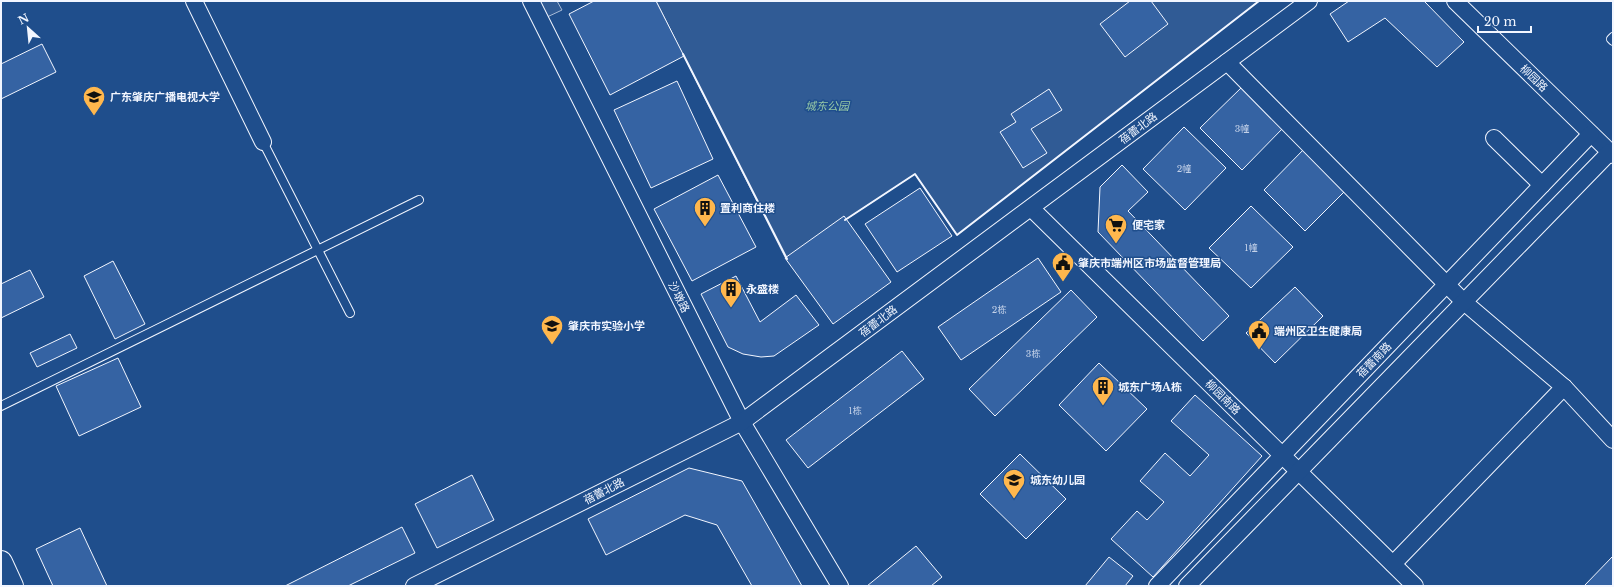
<svg xmlns="http://www.w3.org/2000/svg" width="1614" height="587" font-family="'Libre Baskerville','Noto Sans SC',serif">
	<style>
		.built { fill: #305b95; stroke: #a8bbd7 }
		.building { fill: #3563a3; stroke: #f2f6ff }
		.lines { fill: none; stroke-linecap: round; stroke-linejoin: round }
		.lane-casing { stroke: #f2f6ff; stroke-width: 10 }
		.street-casing { stroke: #f2f6ff; stroke-width: 18 }
		.primary-casing { stroke: #f2f6ff; stroke-width: 24 }
		.lane { stroke: #1f4e8c; stroke-width: 8 }
		.street { stroke: #1f4e8c; stroke-width: 16 }
		.primary { stroke: #1f4e8c; stroke-width: 22 }
		.wall { stroke: #f2f6ff; stroke-width: 2 }
		.labels { text-anchor: middle; dominant-baseline: central; stroke-width: 3; stroke-linejoin: round; paint-order: stroke }
		.number-label { font-size: 9px; fill: #c3d1e8 }
		.street-label { font-size: 11px; fill: #f2f6ff; stroke: #1f4e8c }
		.poi-label { font-size: 11px; font-weight: bold; fill: #f2f6ff; stroke: #1f4e8c; text-anchor: start }
		.park-label { font-size: 11px; font-style: italic; fill: #97c8a6; stroke: #1f4e8c }
	</style>
	<rect width="100%" height="100%" fill="#1f4e8c"/>
	<g class="built">
		<polygon points="536,1 557,1 562,10 545,18"/>
		<polygon points="656,1 1259,1 957,235 915,174 786,259"/>
	</g>
	<g class="building">
		<polygon points="594,1 656,1 684,56 610,95 569,14"/>
		<polygon points="1130,1 1151,1 1168,24 1125,57 1100,24"/>
		<polygon points="1349,1 1424,1 1464,42 1437,67 1385,18 1348,42 1330,14"/>
		<polygon points="42,44 56,72 1,99 1,64"/>
		<polygon points="677,81 713,159 651,188 614,110"/>
		<polygon points="1242,87 1284,127 1242,170 1200,128"/>
		<polygon points="1049,89 1062,110 1031,129 1047,153 1023,168 1000,132 1016,122 1011,114"/>
		<polygon points="1184,127 1226,168 1185,210 1143,169"/>
		<polygon points="1305,148 1347,189 1305,231 1264,190"/>
		<polygon points="1122,165 1148,192 1128,211 1229,316 1203,341 1098,232 1100,187"/>
		<polygon points="718,175 756,247 692,281 654,209"/>
		<polygon points="920,188 952,236 897,272 865,224"/>
		<polygon points="1251,206 1293,247 1251,288 1209,248"/>
		<polygon points="844,216 891,282 833,324 785,258"/>
		<polygon points="1038,258 1061,292 961,360 938,327"/>
		<polygon points="113,261 145,324 115,339 84,276"/>
		<polygon points="30,270 44,297 1,318 1,284"/>
		<polygon points="736,276 760,322 796,295 819,325 774,356 761,357 743,354 728,347 701,294"/>
		<polygon points="1295,287 1323,316 1275,363 1246,333"/>
		<polygon points="1071,290 1097,317 995,416 969,389"/>
		<polygon points="70,334 77,348 37,367 30,353"/>
		<polygon points="902,351 924,379 808,468 786,440"/>
		<polygon points="118,358 141,407 79,436 56,386"/>
		<polygon points="1099,363 1147,409 1106,451 1059,405"/>
		<polygon points="1195,395 1262,456 1153,577 1111,539 1137,511 1147,520 1164,502 1140,481 1165,453 1190,476 1209,455 1171,421"/>
		<polygon points="1020,454 1066,499 1026,539 980,494"/>
		<polygon points="689,468 742,481 802,586 752,586 717,525 685,515 606,555 588,519"/>
		<polygon points="472,475 494,520 437,548 415,504"/>
		<polygon points="402,527 415,553 348,586 285,586"/>
		<polygon points="80,528 107,586 53,586 36,549"/>
		<polygon points="916,546 942,577 931,586 867,586"/>
		<polygon points="1613,556 1613,586 1584,586"/>
		<polygon points="1109,557 1133,576 1125,586 1085,586"/>
	</g>
	<g class="lines">
		<g class="lane-casing">
			<g id="lane">
				<polyline points="1613,37 1611,39 1613,41"/>
				<polyline points="263,142 350,313"/>
				<polyline points="1,406 419,200"/>
			</g>
		</g>
		<g class="street-casing">
			<g id="street">
				<polyline points="194,1 263,142"/>
				<polyline points="531,1 742,422 840,586"/>
				<polyline points="1455,1 1613,155"/>
				<polyline points="1227,62 1464,302 1564,387 1613,440"/>
				<polyline points="1494,138 1542,185"/>
				<polyline points="1031,208 1415,586"/>
				<polyline points="1393,564 1564,387"/>
				<polyline points="414,586 742,422 1309,1"/>
				<polyline points="1157,586 1591,134"/>
				<polyline points="1187,586 1610,152"/>
			</g>
		</g>
		<g class="primary-casing">
			<polyline id="primary" points="1,562 12,586"/>
		</g>
		<use href="#lane" class="lane"/>
		<use href="#street" class="street"/>
		<use href="#primary" class="primary"/>
		<g class="wall">
			<polyline points="683,54 787,259"/>
			<polyline points="845,220 915,174 957,235 1259,1"/>
		</g>
	</g>
	<defs>
		<g id="university-pin" transform="scale(1.15)"><path d="M0 17L-7.5 6A9.5 9.5 0 1 1 7.5 6Z" fill="#ffb74d" stroke="#1f4e8c"/><path d="M0-5L7-2L0 1L-7-2ZM-4 1L0 2.5L4 1V4Q0 6-4 4Z" fill="#111"/></g>
		<g id="building-pin" transform="scale(1.15)"><path d="M0 17L-7.5 6A9.5 9.5 0 1 1 7.5 6Z" fill="#ffb74d" stroke="#1f4e8c"/><path d="M-4-6H4V6H1V3H-1V6H-4ZM-2.5-4.3h1.7v1.8h-1.7ZM.8-4.3h1.7v1.8H.8ZM-2.5-1h1.7V.8h-1.7ZM.8-1h1.7V.8H.8Z" fill="#111"/></g>
		<g id="supermarket-pin" transform="scale(1.15)"><path d="M0 17L-7.5 6A9.5 9.5 0 1 1 7.5 6Z" fill="#ffb74d" stroke="#1f4e8c"/><path d="M-6-5.5h2.5l.6 2H6L4.5 2H-2.5L-4.4-4H-6ZM-1.5 3.2a1.3 1.3 0 1 0 .1 0ZM3 3.2a1.3 1.3 0 1 0 .1 0Z" fill="#111"/></g>
		<g id="civic-pin" transform="scale(1.15)"><path d="M0 17L-7.5 6A9.5 9.5 0 1 1 7.5 6Z" fill="#ffb74d" stroke="#1f4e8c"/><path d="M-.6-6.5H3V-4.5H.6V-3L4-1V1h2V6H-6V1h2V-1L-.6-3ZM-1.2 2.5V6h2.4V2.5Z" fill="#111"/></g>
		<g id="school-pin" transform="scale(1.15)"><path d="M0 17L-7.5 6A9.5 9.5 0 1 1 7.5 6Z" fill="#ffb74d" stroke="#1f4e8c"/><path d="M0-5L7-2L0 1L-7-2ZM-4 1L0 2.5L4 1V4Q0 6-4 4Z" fill="#111"/></g>
	</defs>
	<g fill-rule="evenodd">
		<use href="#university-pin" x="94" y="97"/>
		<use href="#building-pin" x="705" y="208"/>
		<use href="#supermarket-pin" x="1116" y="225"/>
		<use href="#civic-pin" x="1063" y="263"/>
		<use href="#building-pin" x="731" y="289"/>
		<use href="#school-pin" x="552" y="326"/>
		<use href="#civic-pin" x="1259" y="331"/>
		<use href="#building-pin" x="1103" y="387"/>
		<use href="#school-pin" x="1014" y="480"/>
	</g>
	<g class="labels">
		<g class="number-label">
			<text x="1242" y="128">3幢</text>
			<text x="1184" y="168">2幢</text>
			<text x="1251" y="247">1幢</text>
			<text x="999" y="309">2栋</text>
			<text x="1033" y="353">3栋</text>
			<text x="855" y="410">1栋</text>
		</g>
		<g class="street-label">
			<text transform="translate(1534 78) rotate(44)">柳园路</text>
			<text transform="translate(1138 128) rotate(-37)">蓓蕾北路</text>
			<text transform="translate(679 297) rotate(63)">沙墩路</text>
			<text transform="translate(878 321) rotate(-37)">蓓蕾北路</text>
			<text transform="translate(1374 360) rotate(-46)">蓓蕾南路</text>
			<text transform="translate(1223 397) rotate(45)">柳园南路</text>
			<text transform="translate(604 491) rotate(-27)">蓓蕾北路</text>
		</g>
		<g class="poi-label">
			<text x="110" y="97">广东肇庆广播电视大学</text>
			<text x="720" y="208">置利商住楼</text>
			<text x="1132" y="225">便宅家</text>
			<text x="1078" y="263">肇庆市端州区市场监督管理局</text>
			<text x="746" y="289">永盛楼</text>
			<text x="568" y="326">肇庆市实验小学</text>
			<text x="1274" y="331">端州区卫生健康局</text>
			<text x="1118" y="387">城东广场A栋</text>
			<text x="1030" y="480">城东幼儿园</text>
		</g>
		<g class="park-label">
			<text x="827" y="106">城东公园</text>
		</g>
	</g>
	<rect width="1614" height="587" fill="none" stroke="#f2f6ff" stroke-width="4"/>
	<g transform="translate(28 28) rotate(333)" stroke="#1f4e8c" stroke-width="3" paint-order="stroke">
	<path d="M0-3L7 15L0 10L-7 15Z" fill="#f2f6ff"/>
	<text y="-6" font-size="11" font-weight="bold" text-anchor="middle" fill="#f2f6ff">N</text>
	</g>
	<path d="M1478 26v6h53v-6" fill="none" stroke="#f2f6ff" stroke-width="2"/>
	<text x="1484" y="26" font-size="12" fill="#f2f6ff" stroke="#1f4e8c" stroke-width="3" paint-order="stroke">20 m</text>
</svg>
